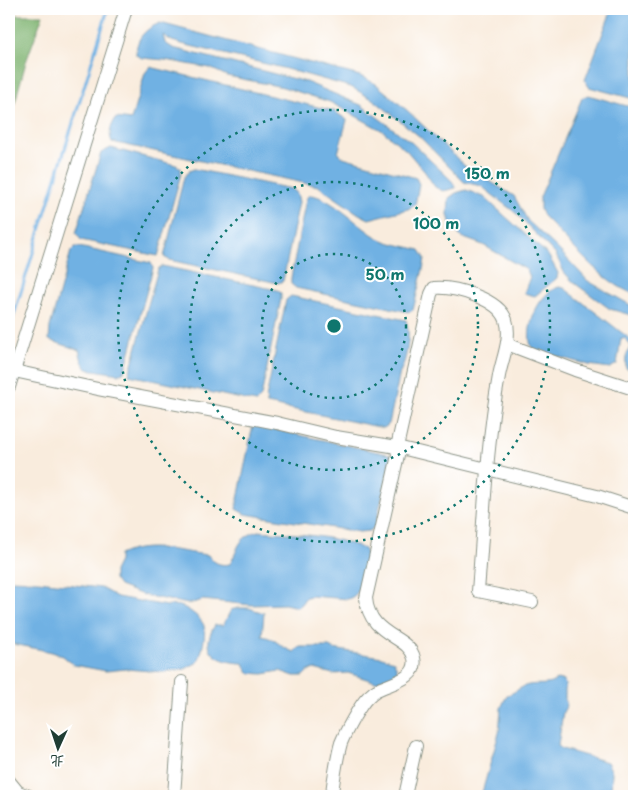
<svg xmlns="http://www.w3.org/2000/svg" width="643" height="805" font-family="'Playpen Sans','LXGW WenKai TC',sans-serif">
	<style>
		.forest { fill: #7eb36f; stroke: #4e7852 }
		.water { fill: #6fb1e3; stroke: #47778c }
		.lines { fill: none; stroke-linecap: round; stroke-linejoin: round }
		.stream { stroke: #6fb1e3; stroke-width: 3 }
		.minor-casing { stroke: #8c9488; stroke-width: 14 }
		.minor { stroke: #fff; stroke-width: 12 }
		.ring { fill: none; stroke: #0f766e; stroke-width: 2.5; stroke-dasharray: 2.5 5 }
		.centre { fill: #0f766e; stroke: #fff; stroke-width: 2.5 }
		.ring-label { font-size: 15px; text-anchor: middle; font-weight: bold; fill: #0f766e; stroke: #fff; stroke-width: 4; stroke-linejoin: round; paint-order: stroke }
	</style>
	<rect width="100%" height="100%" fill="#fff"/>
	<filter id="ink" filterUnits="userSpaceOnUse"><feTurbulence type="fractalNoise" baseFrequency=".02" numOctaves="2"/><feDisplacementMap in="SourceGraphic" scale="10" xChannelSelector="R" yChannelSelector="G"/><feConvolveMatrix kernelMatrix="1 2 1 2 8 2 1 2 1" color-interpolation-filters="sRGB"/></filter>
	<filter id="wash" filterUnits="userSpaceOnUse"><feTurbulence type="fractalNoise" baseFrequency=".0096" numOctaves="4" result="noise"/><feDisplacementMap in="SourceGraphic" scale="20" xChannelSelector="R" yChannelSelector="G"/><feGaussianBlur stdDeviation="1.12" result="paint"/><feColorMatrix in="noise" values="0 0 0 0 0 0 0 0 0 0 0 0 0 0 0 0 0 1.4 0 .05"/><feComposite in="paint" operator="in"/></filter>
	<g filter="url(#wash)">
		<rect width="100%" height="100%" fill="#f9ecdd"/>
		<polygon class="forest" points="9,15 43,15 26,62 14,106 9,105"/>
		<g class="water">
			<polygon points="612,9 634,9 634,99 589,87 585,80"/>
			<path d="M160,23L360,76L376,84L409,112L466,167L514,196L528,221L558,249L588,281L634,307V316L610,309L573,282L564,272L556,255L517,214L481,186L464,182L419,136L374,100L351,87L279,67L182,44L172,41L163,35L165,43L173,48L306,82L361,105L411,142L452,181L456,188L443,191L435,187L425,172L407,151L383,131L330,102L283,87L227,76L210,68L165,60L142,58L136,55C136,38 145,29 160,23Z"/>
			<path d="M150,67L334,111L347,120L338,153L343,157L416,178L419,184L415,205L408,209L369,219L359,214L318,186L112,142C108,133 111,126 116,118L131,120L145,73Z"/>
			<path d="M588,95L634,108V294C601,282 569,241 543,216L540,209V197L582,98Z"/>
			<polygon points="111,148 176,165 181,168 181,174 158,256 81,240 76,233 101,153"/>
			<polygon points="194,169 292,189 297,193 299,202 283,281 278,283 169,260 164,257 184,177 189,171"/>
			<polygon points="466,190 484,197 548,255 558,273 557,278 535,296 524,293 530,277 527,270 483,245 461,237 451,226 448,214 449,198 456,193"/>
			<path d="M309,195C329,195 357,225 375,236C387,244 406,246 420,250L425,258L424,265L413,310L409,312L296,288L291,284V278L306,199Z"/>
			<polygon points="75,247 79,247 151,263 153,268 126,366 124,371 120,374 87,369 82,361 79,350 49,340 50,327 71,251"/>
			<polygon points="162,266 277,290 281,293 281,299 261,397 256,402 129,375 158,269"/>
			<path d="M559,287L564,288L634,342V370L626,368C625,358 626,354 631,346L626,339L621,338L617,364L610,368L589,365L533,350C522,332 538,292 559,287Z"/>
			<path d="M291,296L406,320C411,334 407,359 400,372L389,424L384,428L267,404L266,398L286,300Z"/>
			<polygon points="253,425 392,455 375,527 369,531 359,532 245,514 236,509"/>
			<path d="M258,531C292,534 332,534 364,549L369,560C366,574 363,594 348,599L311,596L306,597L301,604L297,607L285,604L251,605L203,600L188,604L143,595L119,586L114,579V571L119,561V555C148,541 178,552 208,555C214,563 220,566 230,564C240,547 236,539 258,531Z"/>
			<path d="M9,580L38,581L101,588L117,597L167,606C173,605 178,605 183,607C190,610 202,619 204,626C206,637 202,652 198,662L185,669L163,672L126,669L106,671L74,665L63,656L52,652L14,644L9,641Z"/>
			<path d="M238,608H249L264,613L262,636C278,639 279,647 294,652L299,647H329L333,649L382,657L394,661L399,675L389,680L381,679L376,682L348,673L333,674L314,669L307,672L303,676H294L280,671L263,674L248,673L244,663C219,663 198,652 215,625H223L231,610Z"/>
			<path d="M557,679L564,681L565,685V701L567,705L563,712L558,746L562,749L607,762L612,772L611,796H481L499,733L501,708L507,695C515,693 521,686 529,685C539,683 549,687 557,679Z"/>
		</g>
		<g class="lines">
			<polyline class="stream" points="9,331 108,9"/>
		</g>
	</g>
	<g filter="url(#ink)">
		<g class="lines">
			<g class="minor-casing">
				<g id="minor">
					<polyline points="507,344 575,370 634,389"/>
					<polyline points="14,371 98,389 277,423 336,437 397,447 597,496 634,508"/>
					<polyline points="9,387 126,9"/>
					<polyline points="9,781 18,792 29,796"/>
					<polyline points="174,796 182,682"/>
					<path d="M332,796C332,787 338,753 341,743C346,731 359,706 368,697C371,695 374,691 377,690C390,683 419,679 414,658C409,635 369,637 366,598L398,455L397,447L431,294L434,288C454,286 499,299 506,320C512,338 502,359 499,376C486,447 484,519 478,591L532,602"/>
					<polyline points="405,796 416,746"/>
				</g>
			</g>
			<use href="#minor" class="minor"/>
		</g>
	</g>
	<g class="ring">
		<circle cx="334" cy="326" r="72"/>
		<circle cx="334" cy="326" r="144"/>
		<circle cx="334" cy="326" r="216"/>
	</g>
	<circle cx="334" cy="326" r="8" class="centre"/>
	<g class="ring-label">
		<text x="487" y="179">150 m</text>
		<text x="436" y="229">100 m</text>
		<text x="385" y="280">50 m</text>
	</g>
	<rect width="643" height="805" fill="none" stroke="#fff" stroke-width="30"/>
	<g transform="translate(58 748) rotate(183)" stroke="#ffffff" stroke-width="4" paint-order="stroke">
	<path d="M0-4L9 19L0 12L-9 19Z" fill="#1f3d34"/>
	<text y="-8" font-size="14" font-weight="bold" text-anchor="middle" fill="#1f3d34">北</text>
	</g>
</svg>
